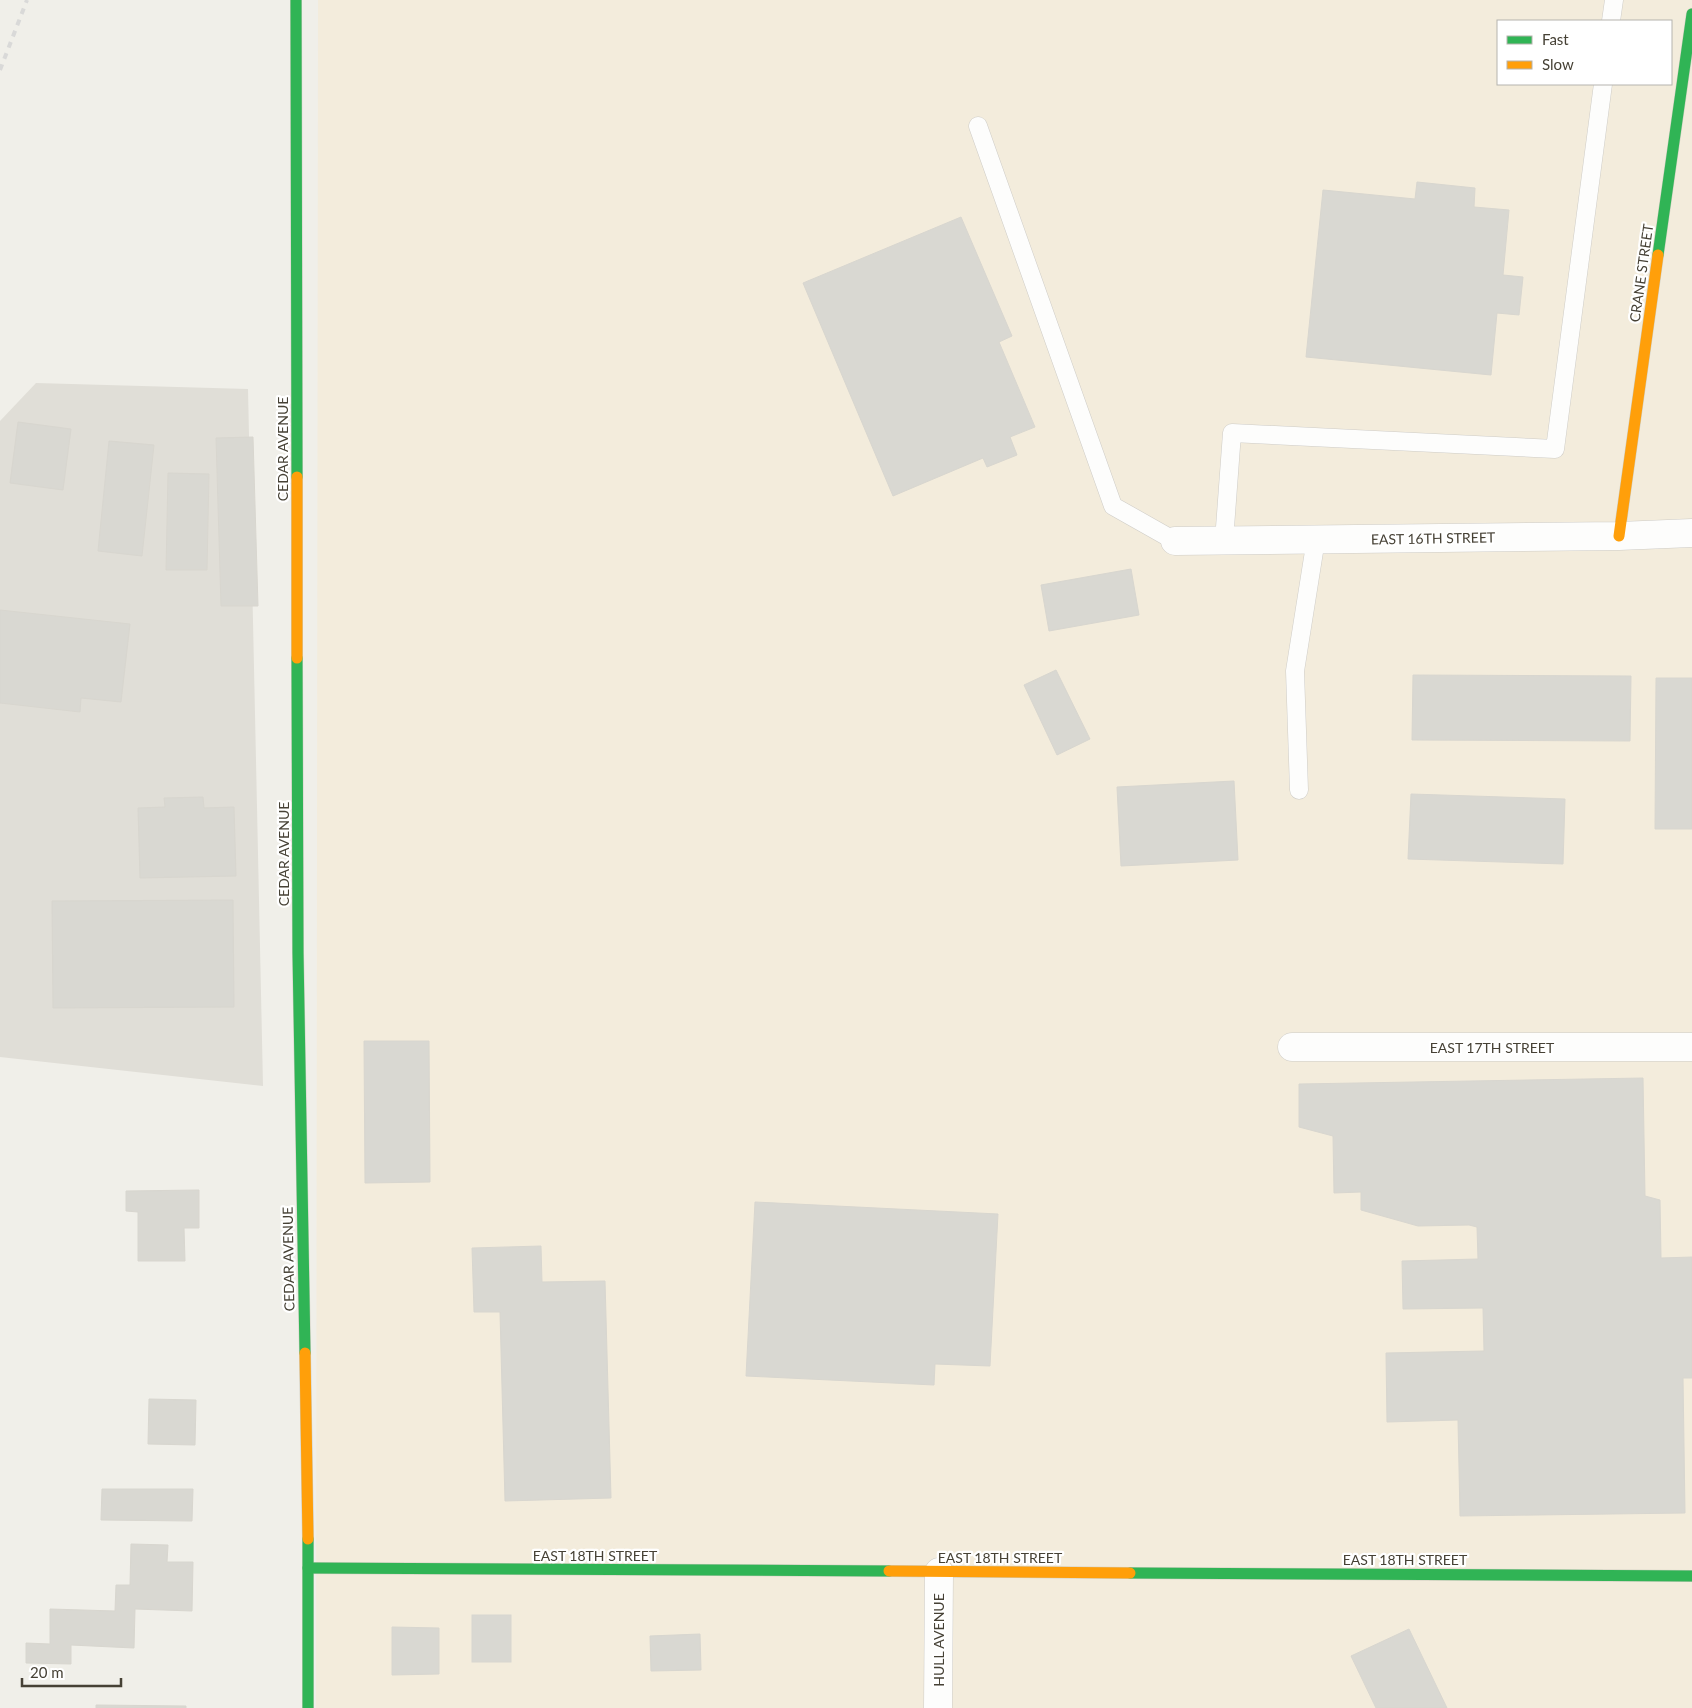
<svg xmlns="http://www.w3.org/2000/svg" width="1692" height="1708" font-family="Lato,sans-serif">
	<style>
		.commercial { fill: #f3ecdc; fill-rule: evenodd }
		.industrial { fill: #e0ded7 }
		.building { fill: #d9d8d2; stroke: #d8d6cf }
		.lines { fill: none; stroke-linecap: round; stroke-linejoin: round }
		.lane-casing { stroke: #ceccc7; stroke-width: 19 }
		.street-casing { stroke: #ceccc7; stroke-width: 29 }
		.fast-casing { stroke: #cfcdc0; stroke-width: 12 }
		.slow-casing { stroke: #cfcdc0; stroke-width: 12 }
		.lane { stroke: #fdfdfc; stroke-width: 18 }
		.street { stroke: #fdfdfc; stroke-width: 28 }
		.fast { stroke: #30b455; stroke-width: 11 }
		.slow { stroke: #ff9f0a; stroke-width: 11 }
		.rail { stroke: #d9d9d8; stroke-width: 4; stroke-dasharray: 6 6; stroke-linecap: butt }
		.labels { text-anchor: middle; dominant-baseline: central; stroke-width: 4.5; stroke-linejoin: round; paint-order: stroke }
		.street-label { font-size: 14px; fill: #464135; stroke: #fff }
	</style>
	<rect width="100%" height="100%" fill="#f0efe9"/>
	<path class="commercial" d="M318,0H1692V1708H316ZM1498,21H1671V84H1498Z"/>
	<polygon class="industrial" points="36,383 248,389 263,1086 0,1057 0,421"/>
	<g class="building">
		<polygon points="1417,182 1475,188 1474,207 1509,210 1503,275 1523,277 1519,315 1497,313 1491,375 1306,357 1323,190 1415,199"/>
		<polygon points="961,217 1012,336 999,342 1035,427 1010,437 1017,455 987,467 983,458 893,496 803,283"/>
		<polygon points="18,422 71,429 63,490 10,483"/>
		<polygon points="253,437 258,606 221,606 216,438"/>
		<polygon points="109,441 154,445 142,556 98,551"/>
		<polygon points="168,473 209,474 207,570 166,570"/>
		<polygon points="1131,569 1139,615 1049,631 1041,585"/>
		<polygon points="0,610 130,624 121,702 81,698 80,712 0,703"/>
		<polygon points="1056,670 1090,739 1057,755 1024,685"/>
		<polygon points="1413,675 1631,676 1630,741 1412,740"/>
		<polygon points="1656,678 1692,678 1692,829 1655,829"/>
		<polygon points="1234,781 1238,860 1121,866 1117,787"/>
		<polygon points="1411,794 1565,799 1563,864 1408,859"/>
		<polygon points="203,797 204,808 234,807 236,876 140,878 138,808 165,807 164,798"/>
		<polygon points="233,900 234,1007 53,1008 52,901"/>
		<polygon points="364,1041 429,1041 430,1182 365,1183"/>
		<polygon points="1643,1078 1645,1196 1660,1200 1661,1258 1692,1257 1692,1378 1683,1378 1685,1513 1460,1516 1458,1420 1387,1422 1386,1353 1484,1351 1483,1308 1403,1309 1402,1261 1478,1259 1477,1227 1469,1225 1418,1226 1361,1210 1361,1192 1334,1193 1333,1136 1299,1127 1299,1084"/>
		<polygon points="199,1190 199,1228 184,1228 185,1261 138,1261 138,1212 126,1211 126,1191"/>
		<polygon points="755,1202 998,1214 990,1366 935,1364 934,1385 746,1376"/>
		<polygon points="541,1246 542,1282 605,1281 611,1498 505,1501 500,1312 474,1312 472,1248"/>
		<polygon points="149,1399 196,1400 195,1445 148,1444"/>
		<polygon points="102,1489 193,1489 192,1521 101,1520"/>
		<polygon points="131,1544 168,1545 167,1562 193,1562 192,1611 135,1609 134,1648 71,1645 71,1664 26,1663 26,1643 50,1644 50,1609 115,1611 116,1585 130,1585"/>
		<rect x="472" y="1615" width="39" height="47"/>
		<polygon points="392,1627 439,1628 439,1674 392,1675"/>
		<polygon points="1409,1629 1447,1708 1376,1708 1351,1656"/>
		<polygon points="700,1634 701,1670 651,1671 650,1636"/>
		<polygon points="96,1705 186,1706 186,1708 96,1708"/>
	</g>
	<g class="lines">
		<g class="lane-casing">
			<g id="lane">
				<polyline points="1611,21 1614,0"/>
				<polyline points="978,126 1113,506 1175,541"/>
				<polyline points="1224,541 1232,433 1555,449 1603,84"/>
				<polyline points="1299,790 1295,671 1316,539"/>
			</g>
		</g>
		<g class="street-casing">
			<g id="street">
				<polyline points="1175,541 1619,536 1692,533"/>
				<polyline points="1292,1047 1692,1047"/>
				<polyline points="938,1708 939,1572"/>
			</g>
		</g>
		<g class="fast-casing">
			<g id="fast">
				<polyline points="296,0 297,477"/>
				<polyline points="1658,255 1692,14"/>
				<polyline points="297,658 298,953 305,1353"/>
				<polyline points="308,1539 308,1708"/>
				<polyline points="308,1568 889,1571"/>
				<polyline points="1130,1573 1692,1576"/>
			</g>
		</g>
		<g class="slow-casing">
			<g id="slow">
				<polyline points="297,477 297,658"/>
				<polyline points="1619,536 1658,255"/>
				<polyline points="305,1353 308,1539"/>
				<polyline points="889,1571 1130,1573"/>
			</g>
		</g>
		<use href="#lane" class="lane"/>
		<use href="#street" class="street"/>
		<use href="#fast" class="fast"/>
		<use href="#slow" class="slow"/>
		<polyline class="rail" points="0,70 27,0"/>
	</g>
	<g class="labels">
		<g class="street-label">
			<text transform="translate(1641 273) rotate(-82)">CRANE STREET</text>
			<text transform="translate(282 449) rotate(-90)">CEDAR AVENUE</text>
			<text transform="translate(1433 538) rotate(-1)">EAST 16TH STREET</text>
			<text transform="translate(283 854) rotate(-90)">CEDAR AVENUE</text>
			<text x="1492" y="1047">EAST 17TH STREET</text>
			<text transform="translate(288 1259) rotate(-91)">CEDAR AVENUE</text>
			<text x="595" y="1555">EAST 18TH STREET</text>
			<text x="1000" y="1557">EAST 18TH STREET</text>
			<text x="1405" y="1559">EAST 18TH STREET</text>
			<text transform="translate(938 1640) rotate(-90)">HULL AVENUE</text>
		</g>
	</g>
	<rect x="1497" y="20" width="175" height="65" fill="#ffffff" stroke="#b5b3ae"/>
	<rect x="1507" y="36" width="25" height="8" fill="#30b455" stroke="#b5b3ae"/>
	<text x="1542" y="45" font-size="15" fill="#464135">Fast</text>
	<rect x="1507" y="61" width="25" height="8" fill="#ff9f0a" stroke="#b5b3ae"/>
	<text x="1542" y="70" font-size="15" fill="#464135">Slow</text>
	<path d="M22 1678v8h99v-8" fill="none" stroke="#464135" stroke-width="2.5"/>
	<text x="30" y="1678" font-size="15" fill="#464135" stroke="#ffffff" stroke-width="4" paint-order="stroke">20 m</text>
</svg>
